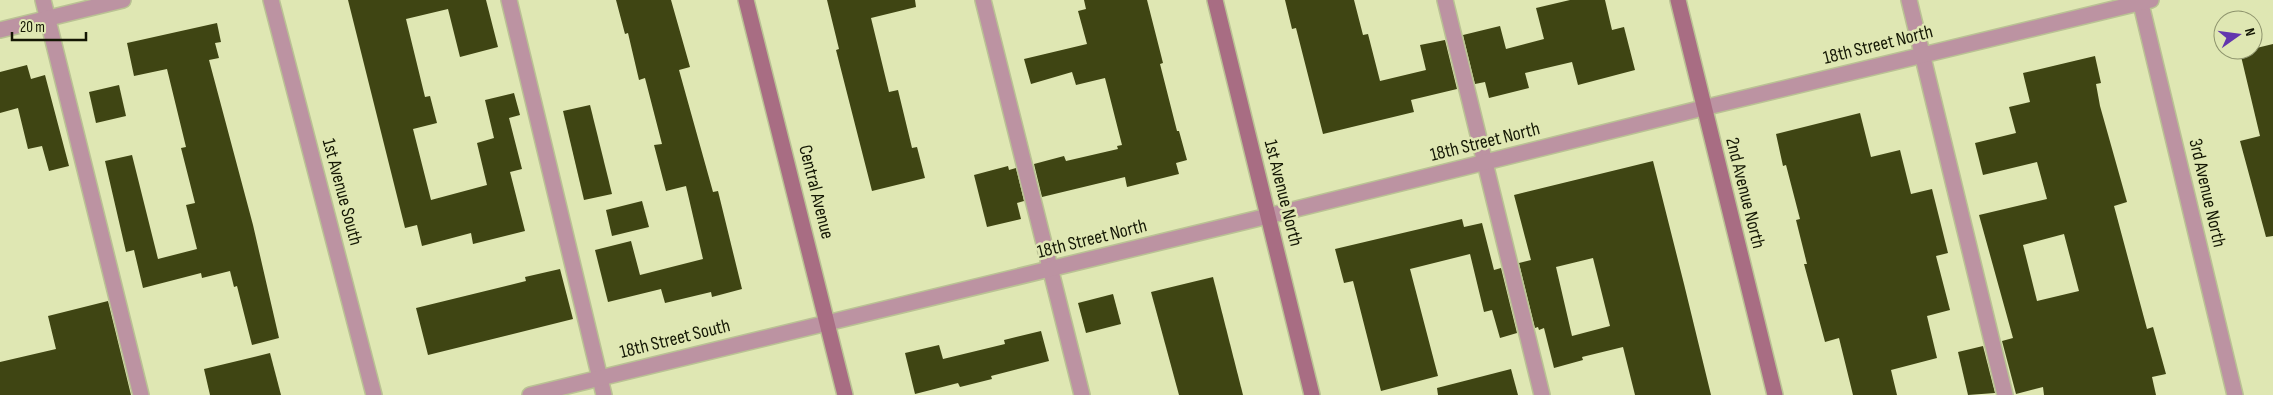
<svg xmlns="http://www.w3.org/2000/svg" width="2273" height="395" font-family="'Sofia Sans Condensed',sans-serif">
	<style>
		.building { fill: #3f4513; fill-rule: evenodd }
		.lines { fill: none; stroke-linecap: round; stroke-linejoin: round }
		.lane-casing { stroke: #bac294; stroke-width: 18 }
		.street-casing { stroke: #bac294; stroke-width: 18 }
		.secondary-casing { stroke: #bac294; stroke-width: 18 }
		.lane { stroke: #bc93a2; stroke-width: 15 }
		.street { stroke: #bc93a2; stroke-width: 15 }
		.secondary { stroke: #a86d83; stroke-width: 15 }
		.labels { text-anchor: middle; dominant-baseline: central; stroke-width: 5; stroke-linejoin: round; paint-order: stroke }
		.street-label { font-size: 19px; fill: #141704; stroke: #dfe7b3 }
	</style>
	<rect width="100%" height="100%" fill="#dfe7b3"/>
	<g class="building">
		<polygon points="348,0 486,0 498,47 460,57 448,9 406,19 425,97 430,96 437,123 413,129 431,200 487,185 477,143 494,138 485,100 514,93 520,115 509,118 522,169 510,172 525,231 473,244 471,233 422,246 417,225 405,228"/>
		<polygon points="616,0 671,0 690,67 679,70 713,192 718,191 742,289 712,297 711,292 665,303 661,289 608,302 595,250 631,241 640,275 703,259 686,186 666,191 654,145 662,144 645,78 639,80 628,33 625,34"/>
		<polygon points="827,0 915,0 916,7 871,18 889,92 898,90 912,148 917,147 925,178 872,191 836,50 839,49"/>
		<polygon points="1084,0 1147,0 1163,63 1160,64 1177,131 1179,131 1187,160 1176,163 1179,174 1127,187 1125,177 1042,197 1034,164 1064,156 1066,161 1118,149 1117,146 1122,145 1105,78 1076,85 1072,72 1031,84 1024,59 1087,44 1078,11 1086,9"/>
		<polygon points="1285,0 1354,0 1363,35 1368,34 1380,81 1426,70 1420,45 1445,40 1457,89 1411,100 1414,112 1323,134 1296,28 1292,29"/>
		<polygon points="1570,0 1605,0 1612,30 1624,27 1635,70 1578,85 1572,62 1525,73 1529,88 1489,98 1485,82 1475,84 1463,35 1500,26 1506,49 1544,39 1536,8"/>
		<polygon points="217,23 221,42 215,43 219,58 209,60 253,225 279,338 252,345 237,286 234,287 230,271 202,278 201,273 143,288 134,250 126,252 105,161 132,155 158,259 197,249 186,205 195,203 181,148 186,147 167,69 134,76 127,43"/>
		<polygon points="2273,44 2273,236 2266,237 2240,141 2260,136 2240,52"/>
		<path d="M2095,56L2101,83L2096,84L2100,106L2127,202L2114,206L2147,329L2153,327L2166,374L2152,377L2156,395H2044L2043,387L2016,394L2002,341L2013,338L1979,215L2047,199L2037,162L1983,175L1975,143L2016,133L2009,107L2030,102L2023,73ZM2064,234L2079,291L2037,301L2023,245Z"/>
		<polygon points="27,65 31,79 45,75 69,166 49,171 42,146 28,149 18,108 0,113 0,72"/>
		<polygon points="119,85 126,116 96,123 89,92"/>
		<polygon points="590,105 612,194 584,200 563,111"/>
		<polygon points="1860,113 1871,157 1900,150 1911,194 1932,189 1948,253 1936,256 1950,310 1927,316 1937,358 1891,370 1897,395 1853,395 1839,338 1825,342 1804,264 1807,264 1796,220 1800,219 1786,165 1783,166 1776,134"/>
		<path d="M1653,161L1684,284L1711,395H1635L1623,347L1582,357L1583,360L1554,368L1544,328L1539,330L1538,327L1535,328L1519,263L1531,260L1514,195ZM1593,258L1610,326L1572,336L1556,267Z"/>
		<polygon points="1008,166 1009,170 1016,168 1024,201 1017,203 1021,219 987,227 974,175"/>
		<polygon points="642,201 649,227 612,236 606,210"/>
		<polygon points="1462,219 1464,227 1482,223 1494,270 1501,268 1517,333 1500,338 1492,310 1484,312 1470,254 1410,269 1438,376 1381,391 1353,281 1344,283 1335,249"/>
		<polygon points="560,269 573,319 428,355 416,308 526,281 525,277"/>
		<polygon points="1213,277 1243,395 1179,395 1151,292"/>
		<polygon points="1113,294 1121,324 1086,333 1078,303"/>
		<polygon points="108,301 131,395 0,395 0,362 56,349 48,316"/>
		<polygon points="1041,331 1049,361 991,376 992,379 960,387 958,383 915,394 905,353 939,345 943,359 1005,344 1004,340"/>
		<polygon points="1983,346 1995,393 1968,395 1958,352"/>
		<polygon points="270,353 281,395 210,395 204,369"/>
		<polygon points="1511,369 1518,395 1438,395 1437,388"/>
	</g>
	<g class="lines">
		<g class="lane-casing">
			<g id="lane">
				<polyline points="43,0 141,395"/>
				<polyline points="509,0 604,395"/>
				<polyline points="983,0 1082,395"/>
				<polyline points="1445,0 1542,395"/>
				<polyline points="1909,0 2005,395"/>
			</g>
		</g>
		<g class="street-casing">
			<g id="street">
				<polyline points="271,0 374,395"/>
				<polyline points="2140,0 2235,395"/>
				<polyline points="0,30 123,0"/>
				<polyline points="530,395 1268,216 1703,108 2151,0"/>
			</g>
		</g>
		<g class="secondary-casing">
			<g id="secondary">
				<polyline points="746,0 845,395"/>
				<polyline points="1215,0 1312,395"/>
				<polyline points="1678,0 1775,395"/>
			</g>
		</g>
		<use href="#lane" class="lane"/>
		<use href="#street" class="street"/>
		<use href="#secondary" class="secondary"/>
	</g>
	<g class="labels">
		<g class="street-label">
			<text transform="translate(1878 45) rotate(-14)">18th Street North</text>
			<text transform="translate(1485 142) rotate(-14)">18th Street North</text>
			<text transform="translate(342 192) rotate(75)">1st Avenue South</text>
			<text transform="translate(816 192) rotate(76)">Central Avenue</text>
			<text transform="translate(1283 193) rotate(76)">1st Avenue North</text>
			<text transform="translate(1745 193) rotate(76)">2nd Avenue North</text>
			<text transform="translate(2207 193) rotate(77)">3rd Avenue North</text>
			<text transform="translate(1092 239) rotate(-14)">18th Street North</text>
			<text transform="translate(675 339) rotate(-14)">18th Street South</text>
		</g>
	</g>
	<g transform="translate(2238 35) rotate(76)"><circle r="24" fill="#dfe7b3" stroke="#8e946d"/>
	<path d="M0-4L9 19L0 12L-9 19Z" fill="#6336ae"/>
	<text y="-8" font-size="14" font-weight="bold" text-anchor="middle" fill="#141704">N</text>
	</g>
	<path d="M12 32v8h74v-8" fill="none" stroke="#141704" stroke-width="2.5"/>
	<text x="20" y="32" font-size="15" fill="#141704" stroke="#dfe7b3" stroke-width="4" paint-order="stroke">20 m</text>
</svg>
